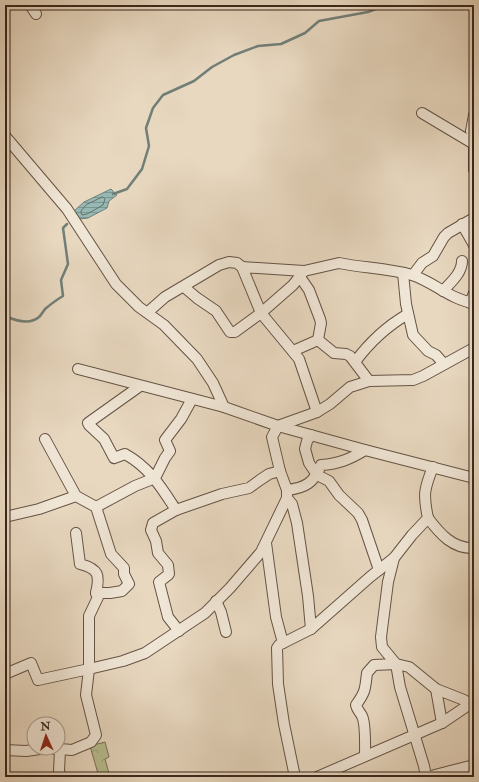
<svg xmlns="http://www.w3.org/2000/svg" width="479" height="782" font-family="'IM FELL Double Pica',serif">
	<style>
		.forest { fill: url(#forest-crowns); stroke: #787256 }
		.water { fill: url(#water-rules); stroke: #717f78 }
		.lines { fill: none; stroke-linecap: round; stroke-linejoin: round }
		.shore { stroke: #687068; stroke-width: 1 }
		.stream { stroke: #717f78; stroke-width: 2.5 }
		.street-casing { stroke: #655345; stroke-width: 12 }
		.street { stroke: #f0e6d6; stroke-width: 10 }
	</style>
	<defs>
		<pattern id="forest-crowns" width="20" height="18" patternUnits="userSpaceOnUse"><rect width="20" height="18" fill="#b8be91"/><path d="M2 6a3 3 0 1 1 6 0M12 15a3 3 0 1 1 6 0" fill="none" stroke="#9fa37c"/></pattern>
		<pattern id="water-rules" width="6" height="5" patternUnits="userSpaceOnUse"><rect width="6" height="5" fill="#97b9b5"/><path d="M0 2.5h6" fill="none" stroke="#7c9692"/></pattern>
	</defs>
	<rect width="100%" height="100%" fill="#e8d8c0"/>
	<filter id="stains"><feTurbulence type="fractalNoise" baseFrequency=".005" numOctaves="4"/><feColorMatrix values="0 0 0 0 .2 0 0 0 0 .09 0 0 0 0 .02 0 0 0 .5 -.17"/></filter>
	<radialGradient id="worn" r=".72"><stop offset=".6" stop-color="#630" stop-opacity="0"/><stop offset="1" stop-color="#630" stop-opacity=".3"/></radialGradient>
	<polygon class="forest" points="105,742 109,757 105,759 110,777 99,777 90,746"/>
	<polygon class="water" points="111,189 117,195 109,201 107,208 88,218 80,219 74,211 84,202"/>
	<g class="lines">
		<polygon class="shore" points="103,197 105,199 103,205 87,214 82,215 81,213 81,211 86,205"/>
		<g class="stream">
			<polyline points="113,194 127,189 142,169 149,146 146,128 153,108 163,95 194,81 212,67 234,55 258,46 281,44 305,33 319,21 368,12 386,5"/>
			<path d="M5,316C14,320 30,325 39,317C41,315 43,312 45,309C51,304 56,300 63,296L61,280L68,264L63,228L67,224"/>
		</g>
		<g class="street-casing">
			<g id="street">
				<polyline points="30,5 36,14"/>
				<polyline points="422,113 474,144"/>
				<polyline points="474,115 471,131 474,144 474,170"/>
				<polyline points="5,136 67,209 116,284 139,307 164,325 197,359 213,383 224,407 278,426 365,450 474,478"/>
				<polyline points="462,224 474,245"/>
				<polyline points="304,271 242,267 261,313 299,359 317,412"/>
				<polyline points="403,273 406,304 413,335 428,351 436,355 444,364"/>
				<polyline points="413,275 422,263 433,256 444,237 448,233 474,218"/>
				<polyline points="300,277 309,290 320,319 321,323 318,340 334,353 346,354 350,356 369,381"/>
				<path d="M184,287L197,298L216,311L230,332H235L261,313L293,285L304,271L339,263C363,268 388,268 412,275C434,282 451,300 474,303"/>
				<path d="M443,291C451,282 462,273 462,261"/>
				<polyline points="470,303 474,293"/>
				<polyline points="148,312 165,297 219,265 229,262 237,263 242,267"/>
				<polyline points="293,351 318,340"/>
				<path d="M355,362C369,343 387,326 408,314"/>
				<polyline points="78,369 224,407"/>
				<path d="M140,386L88,423L89,425L104,439L114,458L125,454C150,468 161,487 176,510"/>
				<polyline points="311,435 307,441 305,449 309,463 317,475 329,481 339,495 358,513 362,520 379,570"/>
				<path d="M287,490C305,488 314,483 321,465C339,464 350,459 365,450"/>
				<polyline points="287,498 292,504 297,523 308,596 311,629"/>
				<polyline points="96,507 135,486 155,478 165,458 170,451 165,440 181,419 192,399"/>
				<polyline points="5,517 39,509 76,496"/>
				<path d="M428,518C440,534 453,549 474,548"/>
				<path d="M76,533L80,564C99,569 100,575 96,593"/>
				<polyline points="266,543 276,617 283,643"/>
				<polyline points="216,601 221,612 226,632"/>
				<polyline points="179,631 168,617 159,582 168,575 169,574 168,565 158,553 156,541 151,530 153,523 176,510 222,494 249,488 260,480 269,474 280,471"/>
				<polyline points="5,674 31,663 38,680 89,669 89,616 98,597 96,593 110,593 122,591 129,584 124,574 124,568 111,554 96,507 76,496 45,439"/>
				<polyline points="436,689 442,723"/>
				<polyline points="5,750 26,751 47,748 72,750 91,742 96,735 86,695 89,669 123,661 145,653 205,613 230,588 261,552 287,498 287,490 280,471 272,437 278,426 317,412 330,404 350,387 369,381 413,380 423,376 474,348"/>
				<polyline points="60,750 59,771 61,777"/>
				<path d="M365,756C365,747 366,724 362,716C360,712 357,710 356,705C366,691 365,689 367,673L374,665L396,664L409,667L436,689L464,700L470,704H474"/>
				<polyline points="295,777 284,724 278,684 277,648 279,645 311,629 370,577 394,558"/>
				<polyline points="317,777 442,723 470,704"/>
				<path d="M426,777L424,766L400,687L396,664L382,647L381,637L388,582L394,558L412,535L428,518C423,495 424,489 433,467"/>
				<polyline points="427,777 474,765"/>
			</g>
		</g>
		<use href="#street" class="street"/>
	</g>
	<rect width="479" height="782" fill="none" stroke="#e8d8c0" stroke-width="20"/>
	<rect x="6" y="6" width="467" height="770" fill="none" stroke="#39271c" stroke-width="2"/>
	<rect x="10" y="10" width="459" height="762" fill="none" stroke="#39271c"/>
	<g transform="translate(46 736) rotate(357)"><circle r="19" fill="#f0e6d6" stroke="#a79a8c"/>
	<path d="M0-3L7 15L0 10L-7 15Z" fill="#8f2418"/>
	<text y="-6" font-size="11" font-weight="bold" text-anchor="middle" fill="#39271c">N</text>
	</g>
	<rect width="100%" height="100%" filter="url(#stains)"/>
	<rect width="100%" height="100%" fill="url(#worn)"/>
</svg>
